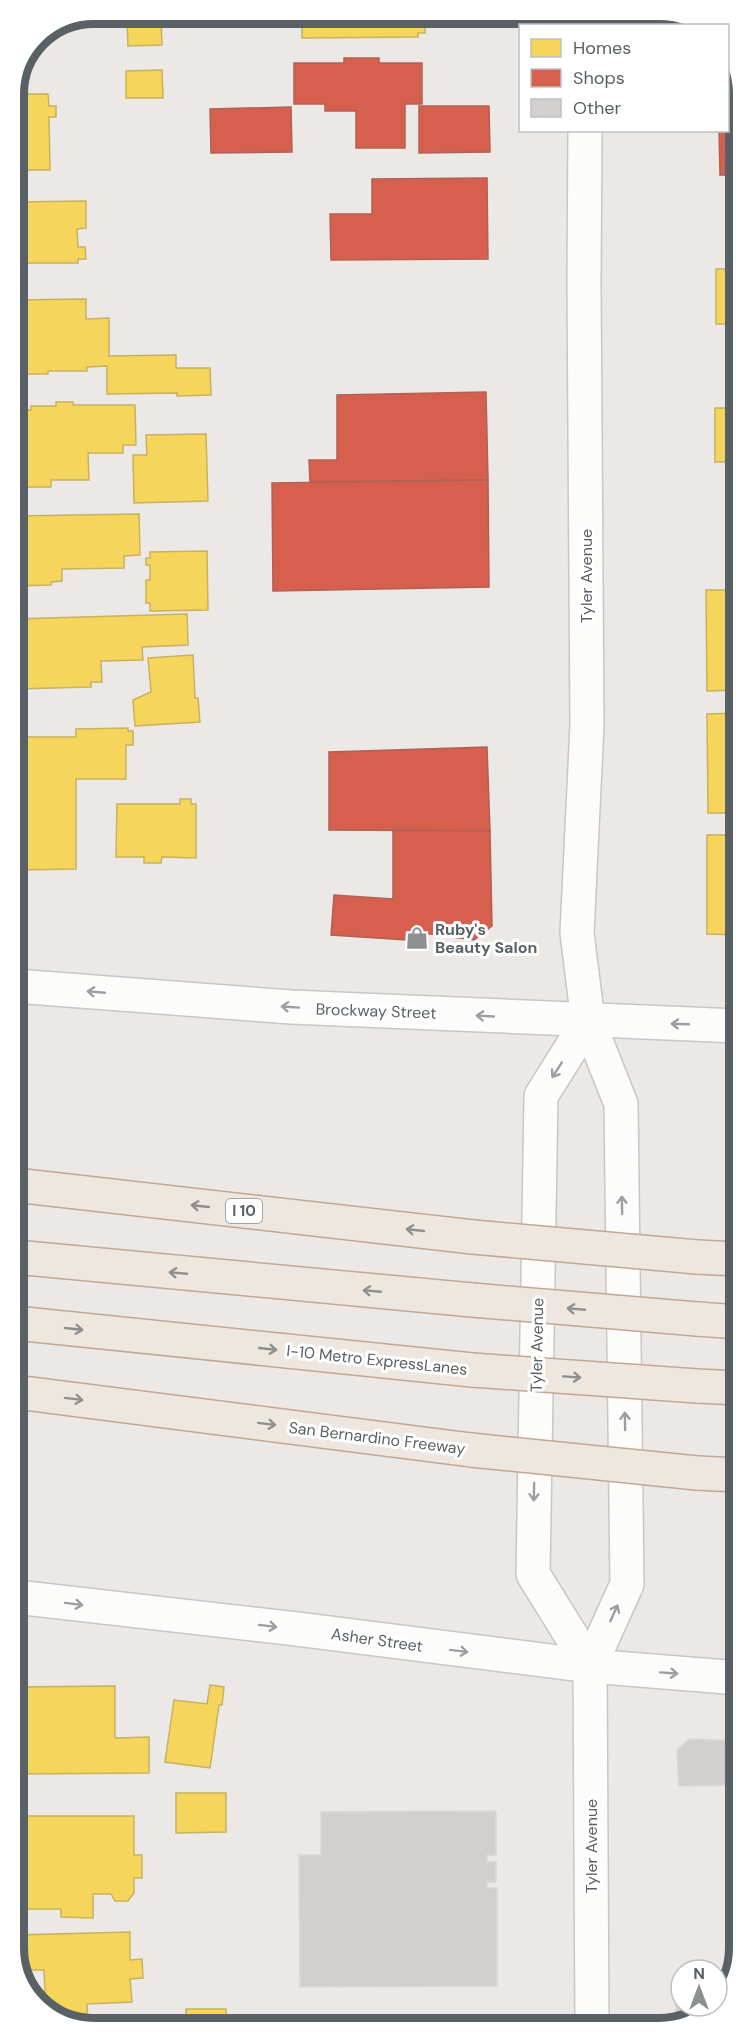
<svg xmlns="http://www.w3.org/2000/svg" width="753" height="2042" font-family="'DM Sans',sans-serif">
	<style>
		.homes { fill: #f6d55c; stroke: #c7b25e; stroke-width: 1.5 }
		.shops { fill: #d6604d; stroke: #b16054; stroke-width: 1.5 }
		.building { fill: #d2cfce; stroke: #dbd7d4; stroke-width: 1.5 }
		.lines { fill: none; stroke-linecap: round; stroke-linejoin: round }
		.secondary-casing { stroke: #c7c7c7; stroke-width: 36 }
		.highway-casing { stroke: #c3a792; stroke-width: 36 }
		.secondary { stroke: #fcfcfb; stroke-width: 33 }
		.highway { stroke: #eee7e0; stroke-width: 33 }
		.highway-bridge-casing { stroke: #c3a792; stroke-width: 36; stroke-linecap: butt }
		.highway-bridge { stroke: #eee7e0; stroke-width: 33 }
		.oneway { stroke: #9b9fa0 }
		.oneway2 { stroke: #8e908f }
		.labels { text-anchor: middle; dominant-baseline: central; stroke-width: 6; stroke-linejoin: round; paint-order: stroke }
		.shield { fill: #fff; stroke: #8c9092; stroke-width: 1.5 }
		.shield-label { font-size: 15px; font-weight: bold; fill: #5a6164 }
		.street-label { font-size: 16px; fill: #5a6164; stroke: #fff }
		.poi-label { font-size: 16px; font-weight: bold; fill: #5a6164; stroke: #fff; text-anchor: start }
		.rim { fill: none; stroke: #5a6164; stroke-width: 8 }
	</style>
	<rect width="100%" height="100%" fill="#ebe8e5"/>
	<g class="homes">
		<polygon points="302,14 425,14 425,33 418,33 418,37 302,38"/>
		<polygon points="161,19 162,45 128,46 127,20"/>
		<polygon points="728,59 737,73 737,99 728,99"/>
		<polygon points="162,70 163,98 126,98 126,71"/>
		<polygon points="14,94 48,94 49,106 56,106 56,117 49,117 50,170 14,170"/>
		<polygon points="86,201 86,228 77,229 78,247 85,247 86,259 78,259 78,263 14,263 14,202"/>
		<rect x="716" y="269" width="21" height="55"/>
		<polygon points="86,299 86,319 109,318 109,356 176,355 176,368 210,368 211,395 177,396 177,393 107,394 107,366 87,367 87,371 48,371 48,374 14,374 14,300"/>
		<polygon points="56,402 73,402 73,405 135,405 136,445 123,445 123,453 88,453 89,480 51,480 51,487 27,487 27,481 14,481 14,405 23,404 23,410 31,410 31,406 56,406"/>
		<rect x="715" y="408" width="22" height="54"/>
		<polygon points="206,434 208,501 134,503 133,455 147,455 146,435"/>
		<polygon points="139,514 140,555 124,556 124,568 62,569 62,581 51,582 51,585 14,586 14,516"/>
		<polygon points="207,551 208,610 150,611 150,603 146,603 146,580 150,580 150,565 146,565 146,558 150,558 150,552"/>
		<polygon points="706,590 737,590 738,690 707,691"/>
		<polygon points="187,614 188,645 142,647 143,660 101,661 102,682 91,682 91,687 15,689 14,619"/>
		<polygon points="193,655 195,698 198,698 200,722 135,726 133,700 151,692 148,658"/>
		<polygon points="738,713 738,813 708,813 707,714"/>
		<polygon points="128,728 128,731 133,731 133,745 126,745 126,779 76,779 76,869 15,870 15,737 76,737 76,729"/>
		<polygon points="180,799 191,799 191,804 196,804 196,858 162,857 161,863 144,863 144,857 116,857 117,804 180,804"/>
		<polygon points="707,835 738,835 738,935 707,934"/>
		<polygon points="210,1685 224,1687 222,1705 219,1705 210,1768 165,1762 174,1700 207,1704"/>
		<polygon points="115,1686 115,1738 149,1737 149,1773 16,1774 16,1687"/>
		<polygon points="176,1793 226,1793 226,1832 176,1833"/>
		<polygon points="16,1816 134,1816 134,1855 142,1855 142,1878 134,1878 134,1893 128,1901 115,1901 111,1894 93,1894 93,1918 61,1917 61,1909 19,1909"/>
		<polygon points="732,1816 739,1816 739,1884 731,1884"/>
		<rect x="732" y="1904" width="7" height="38"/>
		<polygon points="130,1932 130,1960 142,1959 143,1978 130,1979 132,2002 87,2004 88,2028 45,2012 32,1993 45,1992 44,1970 17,1970 16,1969 16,1935"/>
		<polygon points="739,1950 734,1964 729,1964 728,1951"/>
		<polygon points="186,2009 226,2009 227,2028 186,2028"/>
	</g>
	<g class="shops">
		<polygon points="344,58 379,58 379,63 422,63 422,104 405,104 405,148 356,148 356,111 325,111 325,104 294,104 294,63 344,63"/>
		<polygon points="419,106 489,106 490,152 419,153"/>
		<polygon points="291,107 292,152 211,153 210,109"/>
		<polygon points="728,119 737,119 737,175 720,175 719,130 728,130"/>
		<polygon points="487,178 488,259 331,260 330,214 372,214 372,179"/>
		<polygon points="486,392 488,480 310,482 309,460 337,460 337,395"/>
		<polygon points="488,480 489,587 273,591 272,483"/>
		<polygon points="487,747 490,831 329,830 329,752"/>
		<polygon points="393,830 490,831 492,926 474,940 423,933 422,941 331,935 334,895 393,899"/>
	</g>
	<g class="building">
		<polygon points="689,1739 739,1741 739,1785 679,1786 677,1750"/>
		<polygon points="496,1811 496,1855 487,1855 487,1862 496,1862 496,1882 487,1882 487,1888 497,1888 497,1986 300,1987 299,1855 321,1855 321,1812"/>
		<polygon points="676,2005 681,2006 709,2006 680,2026 676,2026"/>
	</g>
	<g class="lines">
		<g class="secondary-casing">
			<g id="secondary">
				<polyline points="584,14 584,26"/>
				<polyline points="585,130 584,283 587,725 577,933 588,1021 621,1104 627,1584 590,1666 592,2026"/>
				<polyline points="15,986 291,1007 738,1026"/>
				<polyline points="588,1021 541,1096 533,1574 590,1666"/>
				<polyline points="16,1597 297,1629 590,1666 739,1678"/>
			</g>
		</g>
		<g class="highway-casing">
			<g id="highway">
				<polyline points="15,1185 473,1237"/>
				<polyline points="15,1257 472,1300"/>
				<polyline points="697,1257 738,1259"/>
				<polyline points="697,1319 739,1322"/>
				<polyline points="15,1323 472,1370"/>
				<polyline points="697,1386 739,1388"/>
				<polyline points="16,1392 471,1450"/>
				<polyline points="697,1473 739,1475"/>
			</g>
		</g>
		<use href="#secondary" class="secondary"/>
		<use href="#highway" class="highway"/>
		<g class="highway-bridge-casing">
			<g id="highway-bridge">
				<polyline points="473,1237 697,1257"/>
				<polyline points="472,1300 697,1319"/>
				<polyline points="472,1370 697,1386"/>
				<polyline points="471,1450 697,1473"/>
			</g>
		</g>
		<use href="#highway-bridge" class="highway-bridge"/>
	</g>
	<defs><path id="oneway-shaft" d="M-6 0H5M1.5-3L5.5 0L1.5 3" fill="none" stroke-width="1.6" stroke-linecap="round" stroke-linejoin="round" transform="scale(1.5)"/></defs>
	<g class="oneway">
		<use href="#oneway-shaft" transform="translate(96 992) rotate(-175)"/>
		<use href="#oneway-shaft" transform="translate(290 1007) rotate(-176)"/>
		<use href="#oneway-shaft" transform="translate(485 1016) rotate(-177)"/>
		<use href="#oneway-shaft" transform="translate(680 1024) rotate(-178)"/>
		<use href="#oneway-shaft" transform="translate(557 1070) rotate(123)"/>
		<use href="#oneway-shaft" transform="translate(622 1205) rotate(-91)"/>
		<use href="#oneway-shaft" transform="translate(625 1421) rotate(-91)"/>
		<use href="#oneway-shaft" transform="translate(534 1492) rotate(91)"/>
		<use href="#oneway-shaft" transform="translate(74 1604) rotate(7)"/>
		<use href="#oneway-shaft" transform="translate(614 1613) rotate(-66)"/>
		<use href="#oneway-shaft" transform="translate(268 1626) rotate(7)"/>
		<use href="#oneway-shaft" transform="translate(459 1651) rotate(7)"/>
		<use href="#oneway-shaft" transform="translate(669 1673) rotate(4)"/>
	</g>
	<g class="oneway2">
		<use href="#oneway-shaft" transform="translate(200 1206) rotate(-174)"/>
		<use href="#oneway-shaft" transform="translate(415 1230) rotate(-174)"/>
		<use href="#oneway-shaft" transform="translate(178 1273) rotate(-175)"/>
		<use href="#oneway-shaft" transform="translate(372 1291) rotate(-175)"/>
		<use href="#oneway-shaft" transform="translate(576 1309) rotate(-175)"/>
		<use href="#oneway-shaft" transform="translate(74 1329) rotate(6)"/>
		<use href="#oneway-shaft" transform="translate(268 1349) rotate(6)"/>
		<use href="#oneway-shaft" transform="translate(572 1377) rotate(4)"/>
		<use href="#oneway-shaft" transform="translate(74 1399) rotate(7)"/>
		<use href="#oneway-shaft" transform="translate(267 1424) rotate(7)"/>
	</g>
	<defs>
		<g id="shop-bare" transform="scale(1.8)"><path d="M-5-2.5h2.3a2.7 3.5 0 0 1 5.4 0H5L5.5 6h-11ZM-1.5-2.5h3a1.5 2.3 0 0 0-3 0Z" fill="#8d9091" stroke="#fff" stroke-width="2.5" paint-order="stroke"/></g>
	</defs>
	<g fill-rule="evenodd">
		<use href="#shop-bare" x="417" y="938"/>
	</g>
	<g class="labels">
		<rect class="shield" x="226" y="1199" width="36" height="24" rx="4.5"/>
		<g class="shield-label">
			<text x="244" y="1211">I 10</text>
		</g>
		<g class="street-label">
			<text transform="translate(586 576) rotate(-90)">Tyler Avenue</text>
			<text transform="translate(376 1011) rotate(2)">Brockway Street</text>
			<text transform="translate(537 1345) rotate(-89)">Tyler Avenue</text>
			<text transform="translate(377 1360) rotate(6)">I-10 Metro ExpressLanes</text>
			<text transform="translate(377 1438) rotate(7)">San Bernardino Freeway</text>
			<text transform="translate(377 1640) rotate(8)">Asher Street</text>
			<text transform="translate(591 1846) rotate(-90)">Tyler Avenue</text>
		</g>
		<g class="poi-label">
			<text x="435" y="929">Ruby's<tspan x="435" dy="18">Beauty Salon</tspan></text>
		</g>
	</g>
	<path d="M0 0H753V2042H0ZM94 24H659A70 70 0 0 1 729 94V1948A70 70 0 0 1 659 2018H94A70 70 0 0 1 24 1948V94A70 70 0 0 1 94 24Z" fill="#fff" fill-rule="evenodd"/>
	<path class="rim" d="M94 24H659A70 70 0 0 1 729 94V1948A70 70 0 0 1 659 2018H94A70 70 0 0 1 24 1948V94A70 70 0 0 1 94 24Z"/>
	<rect x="519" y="24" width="210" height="108" fill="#ffffff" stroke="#bdc0c1" stroke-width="1.5"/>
	<rect x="531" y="39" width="30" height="18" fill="#f6d55c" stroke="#bdc0c1" stroke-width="1.5"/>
	<text x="573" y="54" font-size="18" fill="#5a6164">Homes</text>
	<rect x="531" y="69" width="30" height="18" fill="#d6604d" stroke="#bdc0c1" stroke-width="1.5"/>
	<text x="573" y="84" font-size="18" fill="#5a6164">Shops</text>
	<rect x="531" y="99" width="30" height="18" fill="#d2cfce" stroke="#bdc0c1" stroke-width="1.5"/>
	<text x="573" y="114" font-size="18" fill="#5a6164">Other</text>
	<g transform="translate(699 1988)"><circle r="28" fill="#ffffff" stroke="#bdc0c1" stroke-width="1.5"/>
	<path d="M0-4.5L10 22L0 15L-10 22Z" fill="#8d9091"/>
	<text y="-9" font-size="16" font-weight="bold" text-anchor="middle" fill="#5a6164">N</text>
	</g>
</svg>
